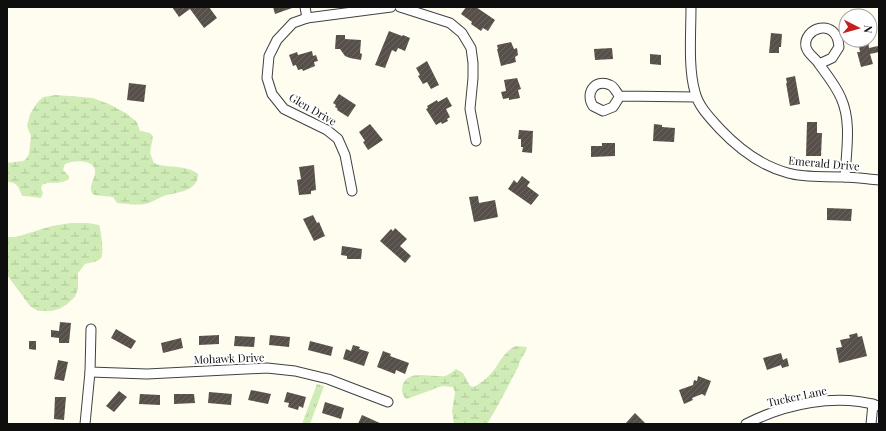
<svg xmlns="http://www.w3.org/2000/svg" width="886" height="431" font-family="'Playfair Display',serif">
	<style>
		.wetland { fill: url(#wetland-marsh) }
		.park { fill: url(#park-tufts) }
		.building { fill: url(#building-hatch) }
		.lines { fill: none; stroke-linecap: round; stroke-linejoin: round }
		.minor-casing { stroke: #414141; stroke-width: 11 }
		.minor { stroke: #fff; stroke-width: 9 }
		.labels { text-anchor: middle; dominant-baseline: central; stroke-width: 4; stroke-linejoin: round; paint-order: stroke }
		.street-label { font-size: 11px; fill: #0e0e0e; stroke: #fff }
	</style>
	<defs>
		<pattern id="wetland-marsh" width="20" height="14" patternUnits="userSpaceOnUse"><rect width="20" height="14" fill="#cfebb6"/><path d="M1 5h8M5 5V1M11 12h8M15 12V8" fill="none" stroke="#b1c89b"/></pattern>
		<pattern id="park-tufts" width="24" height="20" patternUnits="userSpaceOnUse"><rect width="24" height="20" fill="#cfebb6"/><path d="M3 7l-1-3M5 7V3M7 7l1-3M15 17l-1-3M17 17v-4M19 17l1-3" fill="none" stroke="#b1c89b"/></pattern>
		<pattern id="building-hatch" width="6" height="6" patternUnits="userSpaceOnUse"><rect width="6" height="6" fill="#57504a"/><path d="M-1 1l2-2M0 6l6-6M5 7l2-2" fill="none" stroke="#6a6560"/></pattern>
	</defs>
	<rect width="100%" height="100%" fill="#fffdef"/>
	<g class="wetland">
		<path d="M56,95L93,98L111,105L127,114L137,122L140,131L150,133L153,136L150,153L154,163C168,169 186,164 198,174C198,191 179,192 167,195C161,196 155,201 149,203C140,206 127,204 117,203L113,197L94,195C93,194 91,192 91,190C90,185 94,179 95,174C97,158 74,160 65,164L63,170L69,176V179C58,186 52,180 42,185L41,188L43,193L41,198C34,197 29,196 22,196C19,187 17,182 7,182V163L23,161L26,159L29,154L31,136L27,126L30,114L37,103L43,97Z"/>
		<path d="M71,223H88L99,225C101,231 105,255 100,259C97,262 89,263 85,264L78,273V289L75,297L66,305L59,309L51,311H38L30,306L7,275V237H16L52,226Z"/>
		<path d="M516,346L527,347C526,352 523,355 520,361C519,363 519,367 517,369C507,388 498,406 487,424H454L452,411L455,392L453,387L442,386L407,399C403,397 402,393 402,389C404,367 433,378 445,376C449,375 453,371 456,369L463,373L470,386L474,387C483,382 493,373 498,364C503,356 507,350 516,346Z"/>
	</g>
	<polygon class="park" points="317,384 324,386 310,424 302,424"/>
	<g class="building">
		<polygon points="172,7 209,7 217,18 204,28 190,9 179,17"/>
		<polygon points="273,7 292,7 292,8 275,14"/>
		<polygon points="466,7 476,7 495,20 488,31 483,28 481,31 471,24 472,22 461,14"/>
		<polygon points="389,31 402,36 403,35 410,38 405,51 398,48 396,52 392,50 385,68 375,65"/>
		<polygon points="771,33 782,34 781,47 779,47 779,53 769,53"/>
		<polygon points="336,35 345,35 345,39 361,40 360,53 362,54 361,60 350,58 345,56 340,49 335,49"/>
		<polygon points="868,40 869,48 878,46 879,52 870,54 873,64 861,67 857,52 860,52 858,41"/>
		<polygon points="511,42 514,49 517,48 518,55 515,57 516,62 501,66 497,49 498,49 497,45"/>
		<polygon points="612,48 613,59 595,60 594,49"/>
		<polygon points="312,51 313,56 316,55 318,61 314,62 315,66 303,71 302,69 298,70 296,65 293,66 289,55 297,52 298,55"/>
		<polygon points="650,54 661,55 661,65 650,64"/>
		<polygon points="427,61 439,85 431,89 427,82 423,84 418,76 420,75 416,68"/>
		<polygon points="795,76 800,104 790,106 786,83 787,83 786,78"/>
		<polygon points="517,78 521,89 518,90 520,98 509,100 509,98 503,99 501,92 506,91 504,80"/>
		<polygon points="129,83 146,85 144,102 127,100"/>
		<polygon points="339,94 356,105 348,117 337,110 338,109 335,107 336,105 333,103"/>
		<polygon points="447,97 452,106 446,109 450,117 447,119 448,121 442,124 441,122 436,125 426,109 428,108 427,106 437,100 438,102"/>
		<polygon points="807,122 817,122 817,133 822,133 821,156 806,156"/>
		<polygon points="370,124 383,140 368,150 363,142 365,141 359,132"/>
		<polygon points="654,124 662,125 662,127 675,128 674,142 653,141"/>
		<polygon points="519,130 533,131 532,153 522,152 523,147 521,147 521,139 518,139"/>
		<polygon points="602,143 615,143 615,156 591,157 591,146 602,146"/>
		<polygon points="314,165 316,190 311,191 311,194 299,195 297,180 301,179 299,167"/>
		<polygon points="522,176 530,182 527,186 539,195 531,205 508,189 514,180 517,183"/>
		<polygon points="478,196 479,203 495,200 498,217 474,222 469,197"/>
		<polygon points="827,208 852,209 851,221 827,220"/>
		<polygon points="313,215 317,223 319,222 325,236 314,241 303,219"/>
		<polygon points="395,228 407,239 400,246 411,256 405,263 380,241 391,229 393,231"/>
		<polygon points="342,246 362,249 361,259 347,259 347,256 341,255"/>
		<polygon points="60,322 71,323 69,343 59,343 59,338 51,337 51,330 59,331"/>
		<polygon points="116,329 136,341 131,349 111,338"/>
		<polygon points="857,333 858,337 862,336 867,356 839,363 836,348 842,347 840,340 850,338 849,335"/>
		<polygon points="219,335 219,344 199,345 199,336"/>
		<polygon points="270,335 290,337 289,347 269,345"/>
		<polygon points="235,336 255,337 254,347 234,346"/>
		<polygon points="181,338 183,348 163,353 161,343"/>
		<polygon points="29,341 36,341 36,350 29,349"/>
		<polygon points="310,341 333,347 331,356 308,350"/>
		<polygon points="353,345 360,347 359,349 369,352 364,366 343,359 346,349 351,351"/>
		<polygon points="383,351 391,354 390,356 409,363 405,374 396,370 395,374 377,367"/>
		<polygon points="781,353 783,360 787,358 789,366 782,368 781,365 767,370 763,358"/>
		<polygon points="58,360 68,362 64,381 54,379"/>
		<polygon points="698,376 711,381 705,396 702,394 692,398 693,400 684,404 679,390 693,385 694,380 697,381"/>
		<polygon points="251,390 271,394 268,404 248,400"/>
		<polygon points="119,391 127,397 114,412 106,406"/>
		<polygon points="209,392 232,394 231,405 208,403"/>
		<polygon points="287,392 306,397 303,408 299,406 298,410 288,407 289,403 284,402"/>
		<polygon points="140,394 160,395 160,405 139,404"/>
		<polygon points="174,394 194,394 195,403 174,404"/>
		<polygon points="55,397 66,397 64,420 54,419"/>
		<polygon points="325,402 344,408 341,419 322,413"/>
		<polygon points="635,413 646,424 625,424"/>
		<polygon points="362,415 382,424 358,424"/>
	</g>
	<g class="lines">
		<g class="minor-casing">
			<g id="minor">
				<polyline points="305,7 307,18"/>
				<polyline points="400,7 450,23 462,33 471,48 473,63 473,78 470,109 476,141"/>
				<path d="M691,7C691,33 688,68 695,92C698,106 710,118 720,129C739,149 761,166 788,173C805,178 825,176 843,177C855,177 867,179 879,180"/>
				<path d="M819,64L832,58L839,47C837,16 802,28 806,47C808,55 816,58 819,64C827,75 836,86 841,98C852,122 846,152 845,177"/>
				<path d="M620,96C616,93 615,87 610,85C594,78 585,94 593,106L603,111L613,107L620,96L696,97"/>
				<polyline points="352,191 345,155 338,139 327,130 284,109 272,94 267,78 269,56 277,40 293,23 307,18 391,7"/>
				<polyline points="90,372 147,374 267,368 295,371 328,379 388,402"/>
				<polyline points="85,424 90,372 91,329"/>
				<path d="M746,424C785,404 836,393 879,406"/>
				<polyline points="871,424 873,404"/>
			</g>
		</g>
		<use href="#minor" class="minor"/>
	</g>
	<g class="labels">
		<g class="street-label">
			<text transform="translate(313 109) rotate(30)">Glen Drive</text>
			<text transform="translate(824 163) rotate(5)">Emerald Drive</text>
			<text transform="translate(229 358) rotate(-2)">Mohawk Drive</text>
			<text transform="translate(797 396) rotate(-12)">Tucker Lane</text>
		</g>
	</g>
	<rect width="886" height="431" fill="none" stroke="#0e0e0e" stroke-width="16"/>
	<g transform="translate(858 28) rotate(96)"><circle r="19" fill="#ffffff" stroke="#9f9f9f"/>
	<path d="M0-3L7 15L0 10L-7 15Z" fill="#c42020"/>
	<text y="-6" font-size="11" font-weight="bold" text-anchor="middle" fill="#0e0e0e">N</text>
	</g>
</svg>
